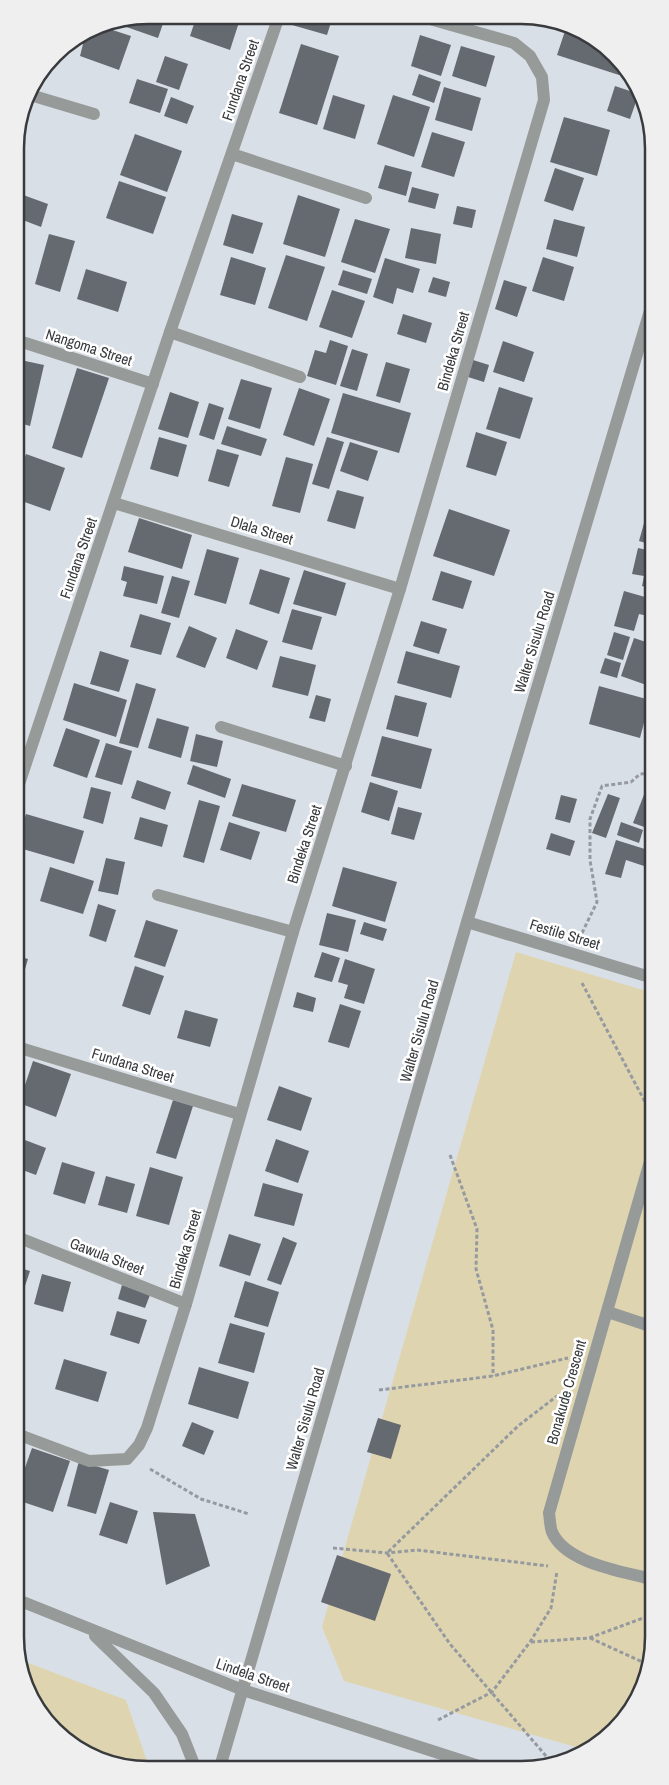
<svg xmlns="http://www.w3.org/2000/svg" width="669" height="1785" font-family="'Archivo Narrow',sans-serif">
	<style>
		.sand { fill: #ded5b0 }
		.building { fill: #656970 }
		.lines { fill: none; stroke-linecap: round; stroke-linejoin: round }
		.path { stroke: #969a9f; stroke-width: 3; stroke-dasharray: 4 2.5; stroke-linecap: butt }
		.minor { stroke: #969a98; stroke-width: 12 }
		.labels { text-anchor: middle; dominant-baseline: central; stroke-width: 5; stroke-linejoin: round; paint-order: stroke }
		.street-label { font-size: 15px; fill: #383a3d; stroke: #fff }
		.rim { fill: none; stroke: #383a3d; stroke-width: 2.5 }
	</style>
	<rect width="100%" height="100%" fill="#d9dfe6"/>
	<g class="sand">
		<polygon points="516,952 653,993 654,1645 644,1688 621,1724 590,1751 344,1681 322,1627"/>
		<polygon points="18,1659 126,1700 149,1767 122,1767 54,1731 18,1663"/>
	</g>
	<g class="building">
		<polygon points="148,15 166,15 158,38 112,22"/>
		<polygon points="197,15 241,16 230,50 190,36"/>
		<polygon points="287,16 333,16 327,35 285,23"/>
		<polygon points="97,25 131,36 119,70 80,56 83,44 73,40"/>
		<polygon points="566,28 615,54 622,66 619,75 557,55"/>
		<polygon points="420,35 451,45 441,76 411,66"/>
		<polygon points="301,44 339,56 317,125 279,113"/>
		<polygon points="461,46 495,56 486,87 452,76"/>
		<polygon points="165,56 188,64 179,90 156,82"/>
		<polygon points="419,74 441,82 434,103 412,95"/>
		<polygon points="137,79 168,89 160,113 129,103"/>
		<polygon points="615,86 636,93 638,96 630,119 607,111"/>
		<polygon points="444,87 481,98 472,131 435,120"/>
		<polygon points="333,95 365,105 355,139 323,129"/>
		<polygon points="393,95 430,107 414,157 377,144"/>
		<polygon points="171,97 194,106 187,124 164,116"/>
		<polygon points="564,117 610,130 597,176 550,162"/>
		<polygon points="432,132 465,142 454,177 421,167"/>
		<polygon points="135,134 182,151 167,192 120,175"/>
		<polygon points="385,165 412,172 406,196 378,188"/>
		<polygon points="555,168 584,178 573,211 544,201"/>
		<polygon points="119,181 166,197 153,234 106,218"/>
		<polygon points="412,187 439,194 435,209 408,202"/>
		<polygon points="15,192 48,204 41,227 15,217"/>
		<polygon points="298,195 340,209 325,257 283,244"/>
		<polygon points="457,206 476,210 472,228 453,224"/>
		<polygon points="232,214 263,223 253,254 223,245"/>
		<polygon points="355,219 390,229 375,273 341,262"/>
		<polygon points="554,219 585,227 577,257 546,249"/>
		<polygon points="411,228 441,234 436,264 405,258"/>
		<polygon points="49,234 75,241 60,292 35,284"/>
		<polygon points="286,255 325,267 307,321 268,308"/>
		<polygon points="231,257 266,268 255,305 220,295"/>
		<polygon points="543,257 574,267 564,301 532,291"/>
		<polygon points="385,258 420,269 413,293 397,288 393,304 373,297"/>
		<polygon points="86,269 127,282 118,312 77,299"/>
		<polygon points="343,270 372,279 367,294 338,285"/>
		<polygon points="433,277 450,282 446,297 428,292"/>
		<polygon points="504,280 527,287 517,317 495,309"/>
		<polygon points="332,290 365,301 352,338 319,327"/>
		<polygon points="403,314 432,323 426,343 397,334"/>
		<polygon points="330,340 348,346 336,385 307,376 315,350 326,353"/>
		<polygon points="503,341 534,352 524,382 493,372"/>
		<polygon points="352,349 368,354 357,391 340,386"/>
		<polygon points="16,359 44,365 30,426 16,422"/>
		<polygon points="473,360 489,365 484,382 468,377"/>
		<polygon points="386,362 410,369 400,403 376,396"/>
		<polygon points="77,368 109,378 82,458 52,448"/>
		<polygon points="241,379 272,388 260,429 228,419"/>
		<polygon points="499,387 533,398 520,439 486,429"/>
		<polygon points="299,388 330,399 314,446 283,435"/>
		<polygon points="170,392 199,402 188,438 158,429"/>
		<polygon points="343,393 411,413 399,453 331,433"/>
		<polygon points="209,403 224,408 214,440 199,435"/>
		<polygon points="227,426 267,439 261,456 221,444"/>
		<polygon points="476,432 507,442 496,476 466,467"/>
		<polygon points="159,437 187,445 178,477 150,469"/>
		<polygon points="327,437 344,442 329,489 312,484"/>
		<polygon points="350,442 378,451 368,481 340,471"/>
		<polygon points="217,449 239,455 229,487 208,481"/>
		<polygon points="26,454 65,468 50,511 16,499 16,484"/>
		<polygon points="286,457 313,464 300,513 272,506"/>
		<polygon points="337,490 364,497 355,529 327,521"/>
		<polygon points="449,509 510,530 494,576 433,556"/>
		<polygon points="646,516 652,517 652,545 639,541"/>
		<polygon points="139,518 192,535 182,569 128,552"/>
		<polygon points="16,542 21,544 16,557"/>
		<polygon points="638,548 652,551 652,589 642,586 644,576 632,574"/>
		<polygon points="207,549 239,558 226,604 194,595"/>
		<polygon points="124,566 164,576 157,604 123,596 127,582 121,580"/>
		<polygon points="260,569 290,578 279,614 249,604"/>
		<polygon points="304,570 346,583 336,616 293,604"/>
		<polygon points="441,571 472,581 463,609 432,600"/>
		<polygon points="172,576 190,581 179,618 161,613"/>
		<polygon points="624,591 652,599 648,616 639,614 634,631 614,626"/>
		<polygon points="292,609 322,617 312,650 282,642"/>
		<polygon points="140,614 171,623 161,655 130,647"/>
		<polygon points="652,618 652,643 645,641"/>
		<polygon points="421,621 447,629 439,654 413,646"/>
		<polygon points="189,626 217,638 205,668 176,657"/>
		<polygon points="236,629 268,641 257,670 226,658"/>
		<polygon points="614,632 630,637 623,660 607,655"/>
		<polygon points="634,638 652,644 649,657 652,658 652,687 621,676"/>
		<polygon points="100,651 129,660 119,692 90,684"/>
		<polygon points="406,651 460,666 451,698 397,683"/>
		<polygon points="280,656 316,665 308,696 272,687"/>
		<polygon points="605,658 621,663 617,678 600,673"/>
		<polygon points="74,683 127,700 116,737 63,720"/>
		<polygon points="136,683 156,689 138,748 119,743"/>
		<polygon points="599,686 650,700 640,738 589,724"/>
		<polygon points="316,695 331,699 325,722 309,718"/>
		<polygon points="395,695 427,703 418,737 386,729"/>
		<polygon points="157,718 189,727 181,758 148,748"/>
		<polygon points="66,728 100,740 87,778 53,766"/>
		<polygon points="196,734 223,741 217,767 190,761"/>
		<polygon points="382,736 432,749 421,789 371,776"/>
		<polygon points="106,743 132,751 122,785 95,777"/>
		<polygon points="193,765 231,779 225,798 187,784"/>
		<polygon points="137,780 171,792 165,810 131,798"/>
		<polygon points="370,782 398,791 389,821 361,812"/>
		<polygon points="242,784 296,800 286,832 232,816"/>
		<polygon points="91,787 111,792 103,824 83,818"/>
		<polygon points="645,792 652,795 652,823 650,829 633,823"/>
		<polygon points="608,794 620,798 606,838 592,833"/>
		<polygon points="561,795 577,799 570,823 555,819"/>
		<polygon points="199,800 220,806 204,863 183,857"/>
		<polygon points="398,807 422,813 414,840 391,834"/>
		<polygon points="26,814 84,831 74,864 16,847"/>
		<polygon points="140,817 168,825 162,847 134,839"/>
		<polygon points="229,822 260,832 251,860 220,850"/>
		<polygon points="621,822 643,830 639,843 617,835"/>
		<polygon points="551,833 575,841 570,856 546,849"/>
		<polygon points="616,840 648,850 644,866 626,860 621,878 605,874"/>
		<polygon points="106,858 125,862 118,895 98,891"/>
		<polygon points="50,867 94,881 83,914 40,901"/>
		<polygon points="343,867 397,882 385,922 332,906"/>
		<polygon points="98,904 116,910 106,942 89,936"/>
		<polygon points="327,913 356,920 348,952 319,945"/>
		<polygon points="146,920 178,930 165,967 134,957"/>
		<polygon points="364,922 387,929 383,941 360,934"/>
		<polygon points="322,952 340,958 332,982 314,977"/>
		<polygon points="17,956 28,959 19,990 17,989"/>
		<polygon points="345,959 375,969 364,1004 344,998 348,985 338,982"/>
		<polygon points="135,966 164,976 150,1015 122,1006"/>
		<polygon points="297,992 316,998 313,1012 293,1007"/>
		<polygon points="340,1004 361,1011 349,1048 328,1042"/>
		<polygon points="185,1010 218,1019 210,1047 177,1038"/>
		<polygon points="33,1061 71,1074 56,1117 19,1103"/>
		<polygon points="279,1086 312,1098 301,1131 267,1120"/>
		<polygon points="173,1100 193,1106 176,1159 156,1153"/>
		<polygon points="17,1137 46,1148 36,1175 17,1168"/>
		<polygon points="276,1139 309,1151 298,1183 265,1171"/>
		<polygon points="62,1162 95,1172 85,1204 53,1194"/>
		<polygon points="150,1167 183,1177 169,1225 136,1216"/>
		<polygon points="106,1176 135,1184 127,1213 98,1205"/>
		<polygon points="263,1183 303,1194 294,1226 254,1216"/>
		<polygon points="229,1234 261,1244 250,1276 219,1266"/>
		<polygon points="283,1237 297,1243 281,1285 267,1280"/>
		<polygon points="17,1267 30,1271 19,1304 17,1303"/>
		<polygon points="42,1274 71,1282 63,1312 34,1304"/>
		<polygon points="245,1281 279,1292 268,1327 234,1317"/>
		<polygon points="122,1285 150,1295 145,1308 118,1299"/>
		<polygon points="117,1311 147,1320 139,1344 110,1335"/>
		<polygon points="230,1323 265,1333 254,1373 218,1363"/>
		<polygon points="64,1359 107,1372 98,1402 55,1389"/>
		<polygon points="199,1367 249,1382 238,1419 188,1404"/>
		<polygon points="378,1418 401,1425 391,1459 367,1452"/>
		<polygon points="192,1422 214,1431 204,1455 182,1446"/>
		<polygon points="32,1448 70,1461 53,1512 17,1500 17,1490"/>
		<polygon points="79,1461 109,1470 96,1514 67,1506"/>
		<polygon points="110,1502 138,1511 127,1544 99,1535"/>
		<polygon points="153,1512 195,1514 210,1566 166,1585"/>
		<polygon points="337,1555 391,1574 375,1621 321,1602"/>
	</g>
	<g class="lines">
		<g class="path">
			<polyline points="582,933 597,902 590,860 590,819 602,786 631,782 640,774 652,773"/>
			<polyline points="582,983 653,1117"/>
			<polyline points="450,1155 477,1229 476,1269 493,1330 493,1376"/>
			<polyline points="379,1390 493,1376 568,1358"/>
			<polyline points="150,1469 201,1499 249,1514"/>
			<polyline points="333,1548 387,1553 417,1550 548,1566"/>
			<polyline points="590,1638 649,1665"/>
			<polyline points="531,1642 589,1638 654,1614"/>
			<polyline points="438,1720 492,1692 530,1642 551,1608 557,1571"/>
			<polyline points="546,1756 450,1644 387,1553 518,1426 557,1396"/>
		</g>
		<g class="minor">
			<polyline points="27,94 94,114"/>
			<polyline points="232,154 366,198"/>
			<polyline points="170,332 300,377"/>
			<polyline points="16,340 153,384"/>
			<polyline points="114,503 400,589"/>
			<polyline points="221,727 346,766"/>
			<polyline points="16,793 170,332 279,16"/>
			<polyline points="158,895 293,932"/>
			<polyline points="467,922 653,978"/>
			<polyline points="17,1047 239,1114"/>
			<path d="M653,1151L549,1513C550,1519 550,1527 552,1532C566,1564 623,1571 654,1580"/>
			<polyline points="17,1237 186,1304"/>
			<polyline points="608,1312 653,1327"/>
			<polyline points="17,1434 89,1461 127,1459 139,1445 147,1428 186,1304 293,932 400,589 544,100 542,77 530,56 514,43 423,17"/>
			<polyline points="18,1600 243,1690 482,1767"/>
			<polyline points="95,1636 154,1693 182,1734 195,1767"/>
			<polyline points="220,1767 467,922 652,304"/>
		</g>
	</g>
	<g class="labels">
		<g class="street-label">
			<text transform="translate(240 80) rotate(-71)">Fundana Street</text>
			<text transform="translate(89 347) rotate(18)">Nangoma Street</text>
			<text transform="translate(453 351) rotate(-74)">Bindeka Street</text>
			<text transform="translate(262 530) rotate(17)">Dlala Street</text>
			<text transform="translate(78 558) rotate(-71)">Fundana Street</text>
			<text transform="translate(534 642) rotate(-73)">Walter Sisulu Road</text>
			<text transform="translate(304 844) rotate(-72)">Bindeka Street</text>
			<text transform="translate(565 934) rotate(17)">Festile Street</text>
			<text transform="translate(419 1031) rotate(-74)">Walter Sisulu Road</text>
			<text transform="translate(133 1065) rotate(17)">Fundana Street</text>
			<text transform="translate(185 1249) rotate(-74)">Bindeka Street</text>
			<text transform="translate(107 1256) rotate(21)">Gawula Street</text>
			<text transform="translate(566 1392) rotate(-74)">Bonakude Crescent</text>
			<text transform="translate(305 1419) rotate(-74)">Walter Sisulu Road</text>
			<text transform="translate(253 1675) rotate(19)">Lindela Street</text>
		</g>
	</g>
	<path d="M0 0H669V1785H0ZM148 24H521A124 124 0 0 1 645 148V1637A124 124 0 0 1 521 1761H148A124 124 0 0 1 24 1637V148A124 124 0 0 1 148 24Z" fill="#efefef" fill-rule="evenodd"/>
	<path class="rim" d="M148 24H521A124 124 0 0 1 645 148V1637A124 124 0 0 1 521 1761H148A124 124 0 0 1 24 1637V148A124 124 0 0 1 148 24Z"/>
</svg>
